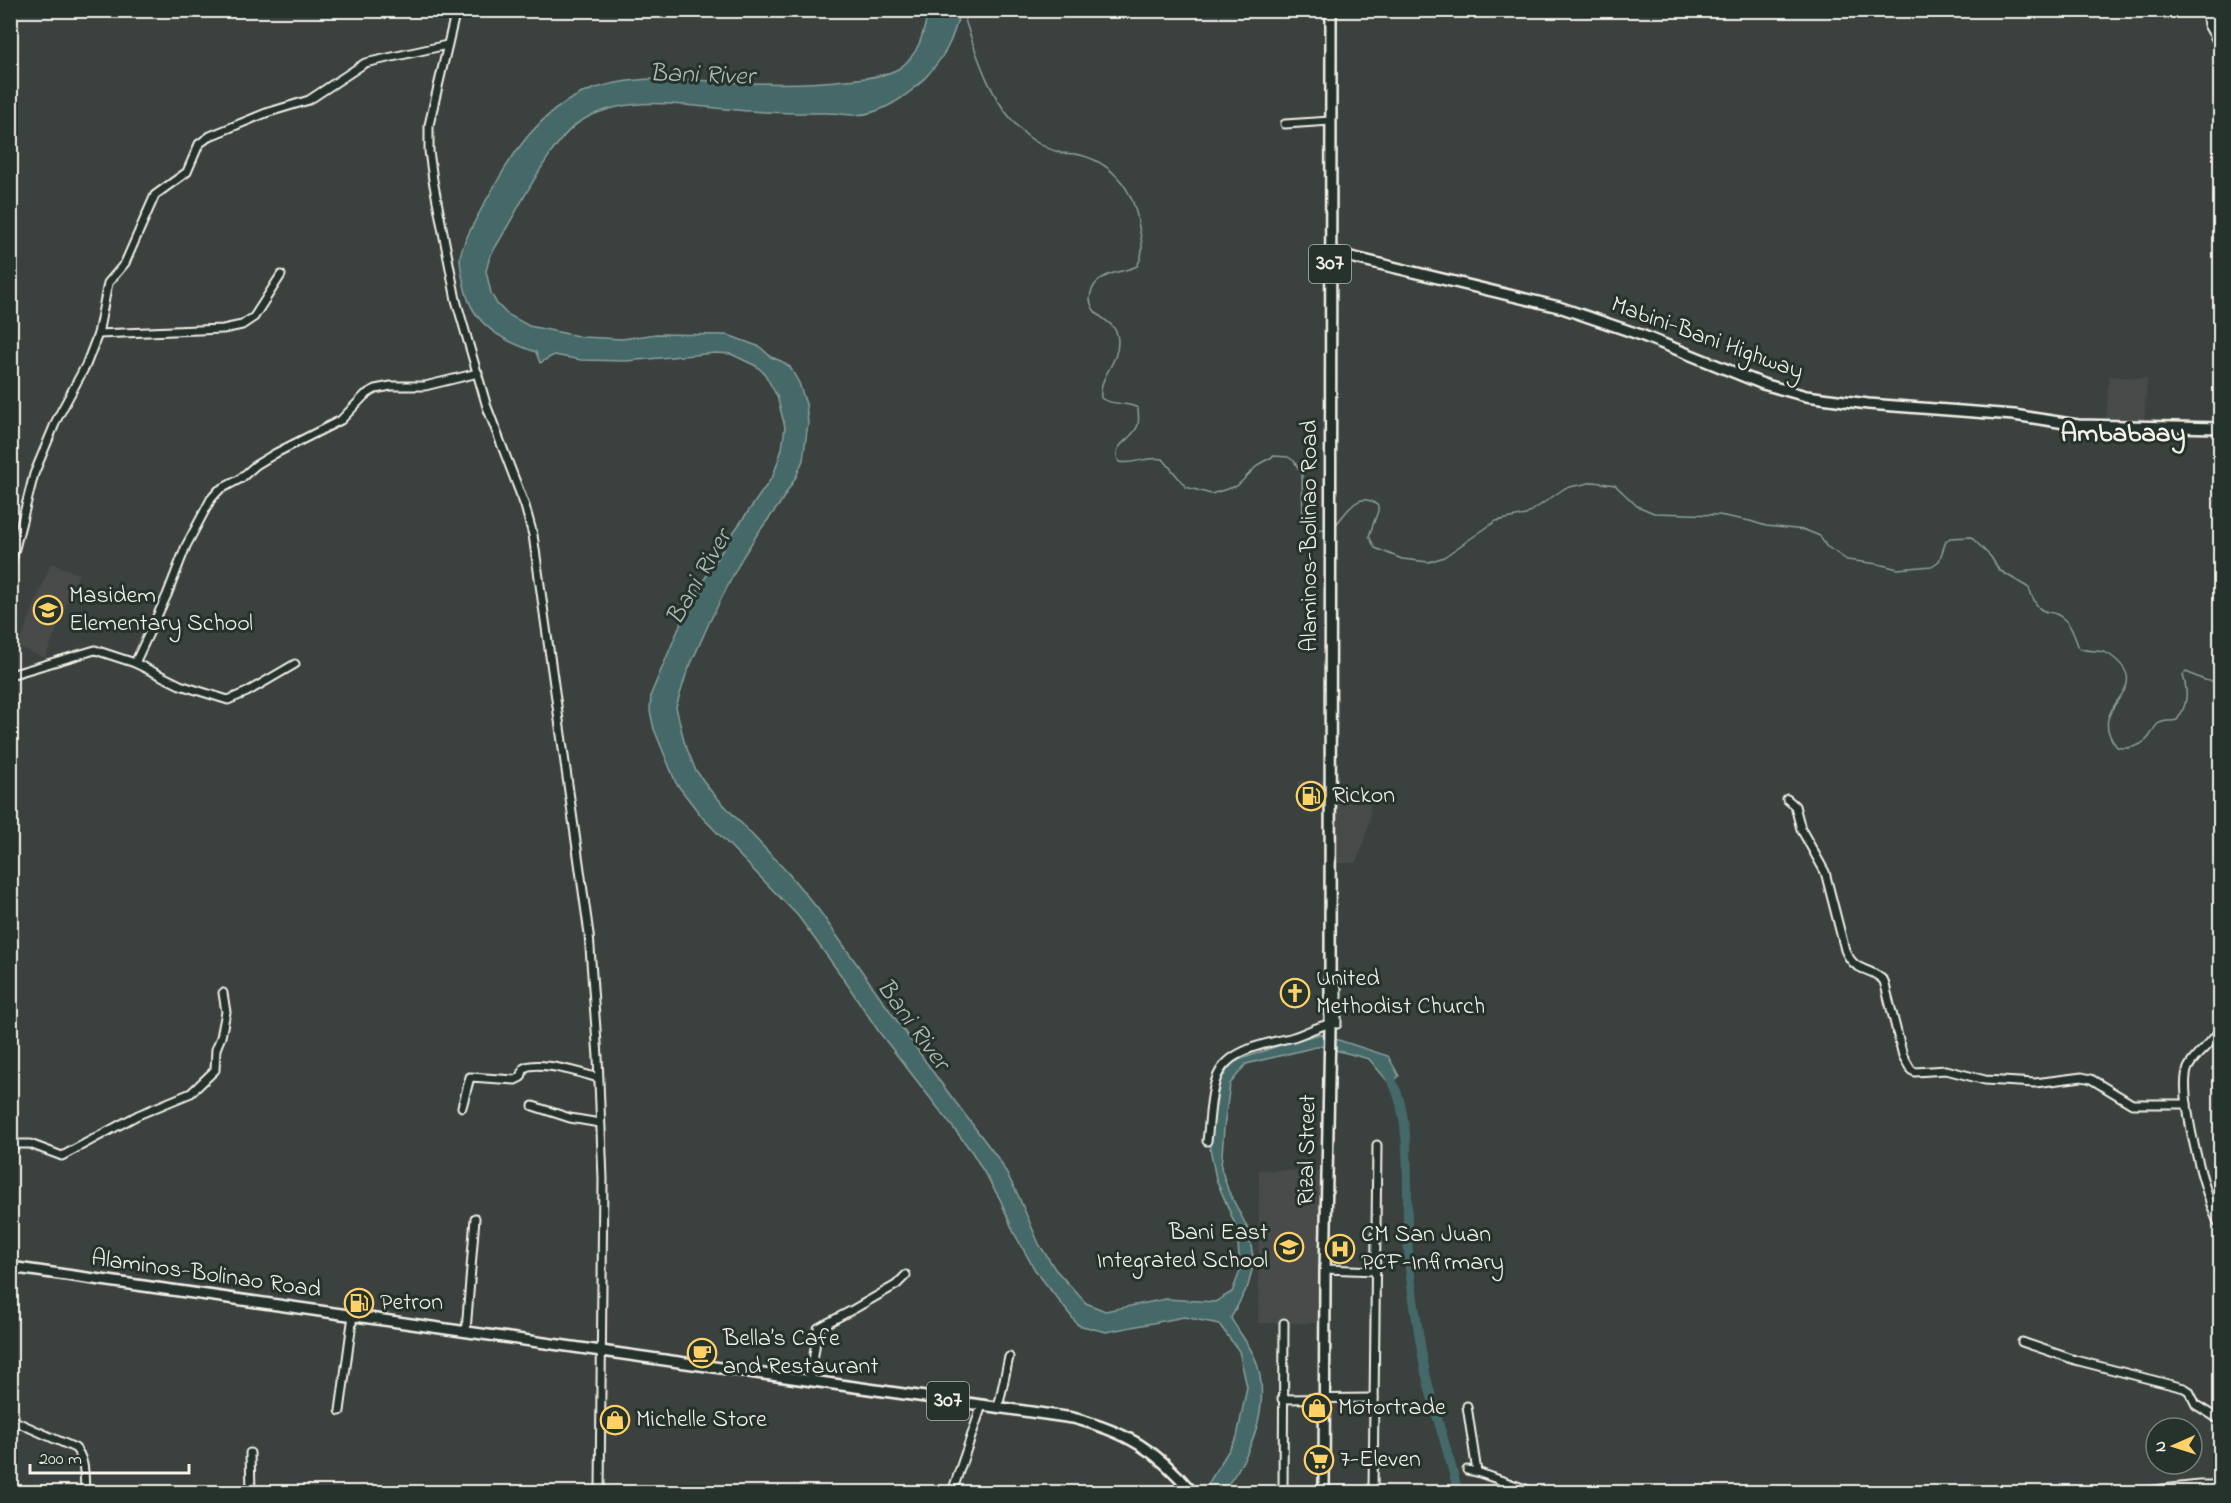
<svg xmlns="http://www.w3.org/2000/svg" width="2231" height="1503" font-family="'Indie Flower',sans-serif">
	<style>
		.built { fill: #484b4b }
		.water { fill: #446968; stroke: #8a9f9b; stroke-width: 1.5 }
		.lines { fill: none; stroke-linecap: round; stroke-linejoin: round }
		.stream { stroke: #8a9f9b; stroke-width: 1.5 }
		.river { stroke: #446968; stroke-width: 9 }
		.minor-casing { stroke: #f4f1e8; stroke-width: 11 }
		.major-casing { stroke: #f4f1e8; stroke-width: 14 }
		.minor { stroke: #26332d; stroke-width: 7 }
		.major { stroke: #26332d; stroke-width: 9 }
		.labels { text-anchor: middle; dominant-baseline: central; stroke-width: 6; stroke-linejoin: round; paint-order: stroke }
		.shield { fill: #26332d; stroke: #b6b8b0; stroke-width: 1.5 }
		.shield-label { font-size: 22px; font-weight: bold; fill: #f4f1e8 }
		.street-label { font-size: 24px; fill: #f4f1e8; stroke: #26332d }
		.poi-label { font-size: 24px; fill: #f4f1e8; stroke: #26332d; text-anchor: start }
		.water-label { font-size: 26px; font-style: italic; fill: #aebbb5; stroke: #26332d }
		.quarter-label { font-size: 27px; font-weight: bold; fill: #f4f1e8; stroke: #26332d }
	</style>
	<rect width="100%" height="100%" fill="#3a413f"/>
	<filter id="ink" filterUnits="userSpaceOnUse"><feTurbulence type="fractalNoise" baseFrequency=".0167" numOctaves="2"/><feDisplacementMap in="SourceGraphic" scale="12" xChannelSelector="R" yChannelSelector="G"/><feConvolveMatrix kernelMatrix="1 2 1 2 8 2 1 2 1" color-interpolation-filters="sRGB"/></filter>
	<g filter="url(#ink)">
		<g class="built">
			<polygon points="2109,376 2147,379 2144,425 2106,422"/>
			<polygon points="51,563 79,574 45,658 18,647"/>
			<polygon points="1298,781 1325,781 1324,805 1299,805"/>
			<polygon points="1359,791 1370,791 1370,820 1361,851 1355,863 1334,863 1335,801 1358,800"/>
			<polygon points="1259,1170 1320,1171 1319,1323 1258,1323"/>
		</g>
		<path class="water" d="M928,11H960C953,40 946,55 925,78C908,96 880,115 855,115C845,115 837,113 827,113C797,113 767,113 737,110C685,106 628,93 581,121C550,139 512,223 490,256L486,271L491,293L497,304L507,314L529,326L583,337L622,339L656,334L728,335L760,347L771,357L781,361L790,367L799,383L806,404L808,423L803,460L796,477L779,505L758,533L742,558L709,623L686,675L676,707L684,741L695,769L710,790L788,873L818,909L938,1079L1000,1161L1018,1195L1039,1244L1055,1269L1086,1303L1105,1311L1166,1299L1215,1302L1232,1292L1240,1271L1237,1229L1216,1179L1209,1143L1220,1081L1233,1062L1289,1042L1320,1034L1388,1056L1399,1076L1390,1084L1369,1059L1320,1046L1246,1064L1230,1084L1224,1128L1221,1168L1228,1190L1248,1229L1254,1262L1248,1286L1231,1318C1238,1331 1249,1344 1255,1358C1273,1404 1251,1457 1222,1492H1200L1208,1484L1237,1437L1247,1387L1239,1351L1219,1324L1184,1317L1106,1332L1078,1325L1035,1270L1014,1233L1000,1199L972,1152L879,1032L843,978L798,916L702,817L676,783L654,729L650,711L651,694L689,604L731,536L773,476L782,449L785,427L777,396L764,373L756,366L731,354L716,353L626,361L581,360L554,355L540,363L536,352C503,341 473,325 465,289C463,280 460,268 460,258C461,242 486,201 495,185C516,148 541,113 580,94C628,73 678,79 727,82C767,84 806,85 845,80C861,79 883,77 898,69C919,56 924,32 928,11Z"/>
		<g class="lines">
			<g class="stream">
				<path d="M959,10L964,17C978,59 991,103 1025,134C1035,143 1048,149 1061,153C1065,154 1070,153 1075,154C1110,160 1133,188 1138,222C1141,239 1146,251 1137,266C1127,271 1116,271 1106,276C1093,282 1085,297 1094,310C1103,322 1118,323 1118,342C1118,364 1098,377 1101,398C1111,406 1125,401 1138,408C1138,414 1140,422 1137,427C1131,441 1110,445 1119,462C1134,465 1145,456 1163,459L1186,487L1211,494L1237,486L1259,464L1274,456L1288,457L1294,461L1302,475L1303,522L1310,530L1328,529"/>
				<path d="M1335,526C1346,513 1359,488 1378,506V511L1369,536L1375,548L1402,559L1429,562L1444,557L1496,521L1526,515L1565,488L1594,482L1615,485L1637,506L1654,513L1719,515L1750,521L1766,526L1805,530L1820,536L1826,546L1847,560L1878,564L1898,569L1932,566L1939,561L1946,541L1950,538L1971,537L1991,557L1999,570L2029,588C2042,625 2048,603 2066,621C2073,628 2075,639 2079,648C2088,653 2100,648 2110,655C2161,692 2081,703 2117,747C2128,750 2142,746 2149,737C2152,733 2154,727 2158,724C2163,720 2170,722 2177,720C2188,705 2188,692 2183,675L2186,672C2198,677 2207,684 2220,680"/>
			</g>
			<path class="river" d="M1387,1072C1415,1114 1405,1193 1408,1242C1409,1281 1417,1321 1423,1360C1431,1405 1448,1448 1458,1492"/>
			<g class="minor-casing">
				<g id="minor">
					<polyline points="456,10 429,125 429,151 433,180 456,300 487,407 525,506 533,535 589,934 598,1057 603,1179 600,1492"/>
					<polyline points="2206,10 2208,25 2220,46"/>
					<polyline points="1285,124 1331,121"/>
					<polyline points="98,334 223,329 242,325 254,317 281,275"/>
					<polyline points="10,568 34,474 57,419 86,365 98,334 108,283 125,263 155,195 187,172 199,144 210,136 266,113 309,100 365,63 447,45"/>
					<polyline points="135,663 167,595 186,546 211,499 219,490 240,479 256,465 276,453 341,420 365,395 375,389 391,386 425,386 478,373"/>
					<polyline points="10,675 95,650 135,663 180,685 228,700 247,692 295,664"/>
					<path d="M1787,799L1795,806L1801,829L1825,872L1845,950C1856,975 1869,965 1884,981L1903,1056L1911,1070L1915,1072L1946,1070L1985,1080L2035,1083L2082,1077L2091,1079L2132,1104H2187"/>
					<polyline points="1329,978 1337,988 1337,1024"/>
					<path d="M2220,1028C2213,1044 2196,1052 2188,1068C2177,1092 2206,1202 2220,1226"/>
					<polyline points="533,1106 570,1118 600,1123"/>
					<path d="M462,1107L470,1077L515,1080L521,1077L524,1068C538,1060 582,1073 598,1078"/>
					<path d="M1207,1141C1210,1122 1210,1087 1220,1071C1233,1049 1267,1043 1290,1038C1303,1035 1319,1025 1330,1024"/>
					<polyline points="10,1144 30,1144 62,1156 138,1115 191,1093 215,1070 216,1049 221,1037 226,1012 223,993"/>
					<polyline points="1325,1269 1376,1271"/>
					<polyline points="466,1331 475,1218"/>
					<polyline points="2022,1342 2075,1360 2184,1388 2189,1391 2196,1405 2220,1420"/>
					<polyline points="810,1381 818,1328 854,1309 896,1285 906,1275"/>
					<polyline points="1282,1399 1374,1398"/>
					<polyline points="1467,1406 1477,1472"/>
					<polyline points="998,1408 1009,1357"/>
					<polyline points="340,1411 353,1315"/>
					<path d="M10,1419L75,1448C86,1459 84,1478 85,1492"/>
					<polyline points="250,1453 251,1492"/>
					<polyline points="1467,1470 1477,1472 1534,1492"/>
					<polyline points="14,1492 36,1490 47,1492"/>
					<polyline points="952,1492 982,1405"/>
					<polyline points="1256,1492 1373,1491"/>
					<polyline points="1283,1492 1284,1323"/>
					<polyline points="1373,1492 1377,1145"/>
					<polyline points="1500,1492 1503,1481"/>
					<polyline points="2135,1492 2199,1485 2220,1485"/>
				</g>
			</g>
			<g class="major-casing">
				<g id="major">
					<polyline points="1330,252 1559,307 1641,335 1763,384 1806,396 1868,404 2014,415 2078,425 2220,428"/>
					<path d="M10,1267L1073,1418C1126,1432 1157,1450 1192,1492"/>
					<polyline points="1324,1492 1325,1275 1330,1028 1331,10"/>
				</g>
			</g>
			<use href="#minor" class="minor"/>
			<use href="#major" class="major"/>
		</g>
	</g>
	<defs>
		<g id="school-ring" transform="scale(1.5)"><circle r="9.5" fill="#26332d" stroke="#ffd166" stroke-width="1.5"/><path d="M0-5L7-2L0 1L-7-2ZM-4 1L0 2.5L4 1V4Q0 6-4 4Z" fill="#ffd166"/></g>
		<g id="fuel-ring" transform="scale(1.5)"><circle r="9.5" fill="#26332d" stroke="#ffd166" stroke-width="1.5"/><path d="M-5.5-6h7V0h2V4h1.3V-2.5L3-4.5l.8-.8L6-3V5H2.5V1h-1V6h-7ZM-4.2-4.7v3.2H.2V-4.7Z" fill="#ffd166"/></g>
		<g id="church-ring" transform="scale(1.5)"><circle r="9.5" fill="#26332d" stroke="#ffd166" stroke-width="1.5"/><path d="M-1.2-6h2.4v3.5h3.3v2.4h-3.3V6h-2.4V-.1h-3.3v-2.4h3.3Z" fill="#ffd166"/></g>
		<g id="hospital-ring" transform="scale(1.5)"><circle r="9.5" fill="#26332d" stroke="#ffd166" stroke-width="1.5"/><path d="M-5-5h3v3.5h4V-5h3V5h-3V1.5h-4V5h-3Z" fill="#ffd166"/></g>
		<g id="cafe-ring" transform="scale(1.5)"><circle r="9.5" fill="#26332d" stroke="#ffd166" stroke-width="1.5"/><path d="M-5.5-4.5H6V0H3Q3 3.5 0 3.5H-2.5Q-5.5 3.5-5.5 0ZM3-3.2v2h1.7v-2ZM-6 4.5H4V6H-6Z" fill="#ffd166"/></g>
		<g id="shop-ring" transform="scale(1.5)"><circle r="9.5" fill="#26332d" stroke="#ffd166" stroke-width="1.5"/><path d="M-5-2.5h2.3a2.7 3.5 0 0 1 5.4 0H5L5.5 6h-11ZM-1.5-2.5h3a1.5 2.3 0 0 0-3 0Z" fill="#ffd166"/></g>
		<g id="supermarket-ring" transform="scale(1.5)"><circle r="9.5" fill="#26332d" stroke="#ffd166" stroke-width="1.5"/><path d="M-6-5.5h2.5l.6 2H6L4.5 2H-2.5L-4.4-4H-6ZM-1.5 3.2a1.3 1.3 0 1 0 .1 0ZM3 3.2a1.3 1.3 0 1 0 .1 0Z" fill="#ffd166"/></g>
	</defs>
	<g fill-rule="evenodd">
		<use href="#school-ring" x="48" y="610"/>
		<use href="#fuel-ring" x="1311" y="796"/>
		<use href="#church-ring" x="1295" y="993"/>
		<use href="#school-ring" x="1289" y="1247"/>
		<use href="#hospital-ring" x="1340" y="1249"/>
		<use href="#fuel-ring" x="359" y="1303"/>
		<use href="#cafe-ring" x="702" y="1353"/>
		<use href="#shop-ring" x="1317" y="1408"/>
		<use href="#shop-ring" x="615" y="1420"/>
		<use href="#supermarket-ring" x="1319" y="1460"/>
	</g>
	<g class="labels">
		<g class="shield">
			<rect x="1309" y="245" width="42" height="38" rx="4.5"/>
			<rect x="927" y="1382" width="42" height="38" rx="4.5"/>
		</g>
		<g class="shield-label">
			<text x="1330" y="264">307</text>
			<text x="948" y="1401">307</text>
		</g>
		<g class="street-label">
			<text transform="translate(1707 339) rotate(20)">Mabini-Bani Highway</text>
			<text transform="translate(1310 536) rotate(-90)">Alaminos-Bolinao Road</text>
			<text transform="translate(1308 1150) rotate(-89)">Rizal Street</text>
			<text transform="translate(206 1275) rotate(8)">Alaminos-Bolinao Road</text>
		</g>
		<g class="poi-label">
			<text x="69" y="596">Masidem<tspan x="69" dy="28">Elementary School</tspan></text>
			<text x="1332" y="796">Rickon</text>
			<text x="1316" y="979">United<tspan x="1316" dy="28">Methodist Church</tspan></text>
			<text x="1268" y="1233" text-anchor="end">Bani East<tspan x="1268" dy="28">Integrated School</tspan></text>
			<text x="1361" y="1235">CM San Juan<tspan x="1361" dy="28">PCF-Infirmary</tspan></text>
			<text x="380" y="1303">Petron</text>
			<text x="723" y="1339">Bella’s Cafe<tspan x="723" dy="28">and Restaurant</tspan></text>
			<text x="1338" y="1408">Motortrade</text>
			<text x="636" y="1420">Michelle Store</text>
			<text x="1340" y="1460">7-Eleven</text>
		</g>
		<g class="water-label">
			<text transform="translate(702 76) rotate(2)">Bani River</text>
			<text transform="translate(700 578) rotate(-60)">Bani River</text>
			<text transform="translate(912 1025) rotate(54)">Bani River</text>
		</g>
		<g class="quarter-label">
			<text x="2123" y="434">Ambabaay</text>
		</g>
	</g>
	<rect width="2231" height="1503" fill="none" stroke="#26332d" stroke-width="36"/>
	<rect x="18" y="18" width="2195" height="1467" fill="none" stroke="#f4f1e8" stroke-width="2" filter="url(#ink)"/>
	<g transform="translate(2174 1446) rotate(267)"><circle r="28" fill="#26332d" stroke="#787f78" stroke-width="1.5"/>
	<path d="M0-4.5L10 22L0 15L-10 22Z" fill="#ffd166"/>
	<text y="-9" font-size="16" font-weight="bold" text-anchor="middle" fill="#f4f1e8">N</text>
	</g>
	<path d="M30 1464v9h159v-9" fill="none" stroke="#f4f1e8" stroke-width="3"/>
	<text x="39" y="1464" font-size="18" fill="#f4f1e8" stroke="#26332d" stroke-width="4.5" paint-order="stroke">200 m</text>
</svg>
